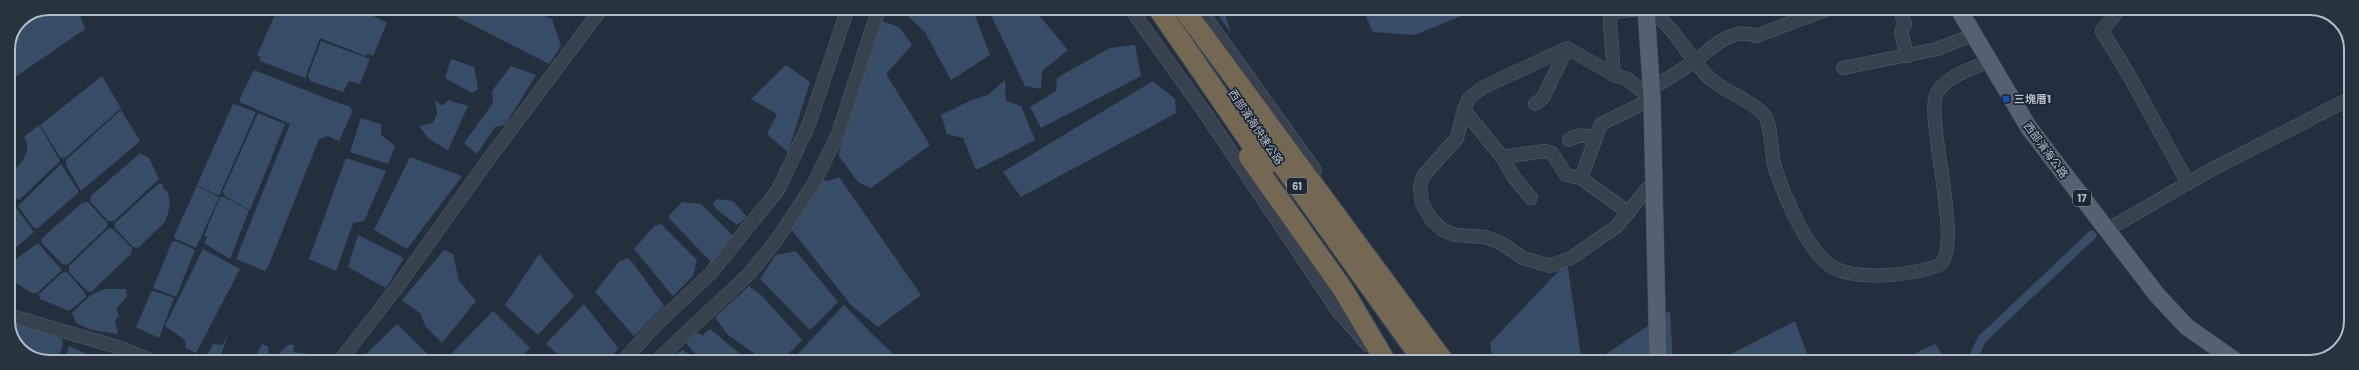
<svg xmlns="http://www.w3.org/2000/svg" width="2359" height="370" font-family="Poppins,'Noto Sans TC',sans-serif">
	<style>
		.water { fill: #394c67 }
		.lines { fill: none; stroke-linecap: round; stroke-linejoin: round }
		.canal { stroke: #394c67; stroke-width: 9 }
		.minor-casing { stroke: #565f6c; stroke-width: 14 }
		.major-casing { stroke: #414a57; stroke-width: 18 }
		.highway-casing { stroke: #434c59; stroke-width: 22 }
		.minor { stroke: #38414e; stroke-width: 13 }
		.major { stroke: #56606e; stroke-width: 17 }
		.highway { stroke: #746855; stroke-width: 20 }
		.transit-dot { fill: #1a4fb4; stroke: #1d2633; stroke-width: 1.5 }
		.labels { text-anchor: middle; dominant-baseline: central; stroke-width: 3.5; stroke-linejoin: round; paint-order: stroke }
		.shield { fill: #1d2633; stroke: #878f9c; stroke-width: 1 }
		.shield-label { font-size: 10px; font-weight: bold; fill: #b4bcc9 }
		.poi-label { font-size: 11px; font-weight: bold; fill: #b4bcc9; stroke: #1d2633; text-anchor: start }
		.street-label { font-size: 11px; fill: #b4bcc9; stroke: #1d2633 }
		.rim { fill: none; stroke: #b4bcc9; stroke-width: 2 }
	</style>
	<rect width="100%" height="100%" fill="#242f3e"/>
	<g class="water">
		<polygon points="49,8 77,8 85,29 8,82 8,49 20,20"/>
		<polygon points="278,8 357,8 387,23 373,56 367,54 366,56 320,38 305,78 260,61 260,57 257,55"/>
		<polygon points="459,8 523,8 552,19 561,46 549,64 457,17"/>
		<polygon points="899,8 980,8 974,13 990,55 951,80 925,32"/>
		<polygon points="1001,8 1033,8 1068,50 1042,71 1041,89 1025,86 991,15"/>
		<polygon points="1213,8 1223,8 1231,33"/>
		<polygon points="1362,8 1480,8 1415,35 1373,32"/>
		<polygon points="882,21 899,27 912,45 886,74 930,145 871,188 858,182 838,155"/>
		<polygon points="321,41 370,59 360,84 349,81 343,92 310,81 308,75"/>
		<polygon points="1135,45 1141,76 1041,128 1030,107 1056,91 1057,78 1110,48"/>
		<polygon points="451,59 474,67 478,89 472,93 445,78"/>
		<polygon points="786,65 810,82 788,152 767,134 777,114 751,99"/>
		<polygon points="511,66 536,75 505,125 495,127 477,154 464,143 493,103 492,91"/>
		<polygon points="254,70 333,101 351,107 352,112 339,141 328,136 319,139 268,267 265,271 236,259 290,124 240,102 240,98"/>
		<polygon points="102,76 121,108 65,158 60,157 40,125"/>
		<polygon points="1005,80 1006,101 1021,106 1035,140 976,170 963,138 947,134 941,115 974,99 988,95"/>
		<polygon points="1153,81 1175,99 1176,113 1021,197 1003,172"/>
		<polygon points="435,100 442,106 448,100 468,106 448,150 429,139 419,126 433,123 437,114"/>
		<polygon points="233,104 256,112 219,196 197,185"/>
		<polygon points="121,110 140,141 81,191 66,165 66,160"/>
		<polygon points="258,113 285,124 250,210 225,196 223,191"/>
		<polygon points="361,118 381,124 381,135 395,146 388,164 350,152"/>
		<path d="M39,125L60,161L19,200L16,198L13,200L8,194V175C19,166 34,152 24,137Z"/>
		<polygon points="140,153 149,158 159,179 114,221 108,221 90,201 91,196"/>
		<polygon points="410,157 462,176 407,249 374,230"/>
		<polygon points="346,158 386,171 364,221 353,223 336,271 309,259"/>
		<polygon points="61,164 79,192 38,228 34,228 18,206"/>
		<polygon points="839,177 921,295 878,327 851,305 791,229 823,180 829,181"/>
		<path d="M158,184H163V188C174,194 169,213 165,222L138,248L133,247L115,228V223Z"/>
		<polygon points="197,186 219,197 196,248 176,239 174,236"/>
		<polygon points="220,197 224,197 249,210 230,259 204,243 207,237 204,236"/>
		<polygon points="718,199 733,201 747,217 737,225 715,208 713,203"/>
		<polygon points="88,202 107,223 107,227 67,265 62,264 42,243 42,238 82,203"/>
		<polygon points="682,202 701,204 734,237 712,263 668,217"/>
		<polygon points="16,208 34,232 8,254 8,216"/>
		<polygon points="661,224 697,260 693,276 673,296 634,249 654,226"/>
		<polygon points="109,228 113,229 132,248 131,254 91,292 87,291 69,272 69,266"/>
		<polygon points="358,235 404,258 386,288 348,267"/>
		<polygon points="176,241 195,250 176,297 153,288 172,242"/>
		<polygon points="38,243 62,270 37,293 32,293 8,278 8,265"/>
		<polygon points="203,249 240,269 196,353 186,348 185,340 165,326"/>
		<polygon points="444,250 453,254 459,281 476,301 442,343 426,327 420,313 402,300"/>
		<polygon points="796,251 838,302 810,330 760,279 776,255"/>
		<polygon points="539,254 574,296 538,335 505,305"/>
		<polygon points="627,258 633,263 664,306 634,336 595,292 619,262"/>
		<polygon points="1567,262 1582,362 1493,362 1490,343"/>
		<polygon points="67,272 85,293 86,297 69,311 40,299 39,294 62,273"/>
		<polygon points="749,286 761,295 802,340 780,362 766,362 727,334 715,317"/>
		<polygon points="105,289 126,289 127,296 116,309 119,315 115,321 118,334 92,330 76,323 72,313 91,295"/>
		<polygon points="154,291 174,298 159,338 136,327 151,292"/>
		<polygon points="584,304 618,348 608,362 566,362 546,344"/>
		<polygon points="844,305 872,334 900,360 790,362"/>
		<polygon points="493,311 530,348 516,362 459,362 452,353"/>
		<polygon points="1670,311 1673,362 1594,362"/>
		<polygon points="1795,321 1810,362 1716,362"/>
		<polygon points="11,323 26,325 62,339 63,344 57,362 43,362 20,350 8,326"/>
		<polygon points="397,324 436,362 364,362 361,359"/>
		<path d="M710,329L750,362C725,362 700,367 686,342L696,333L703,335Z"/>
		<polygon points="228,336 218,362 206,362 206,357 213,344 222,345"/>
		<polygon points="262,344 269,347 268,353 276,356 288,345 294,345 293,352 310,354 304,362 253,362"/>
		<polygon points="1935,344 1947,362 1896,362"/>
		<polygon points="69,346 105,362 64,362"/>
		<polygon points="683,350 699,362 665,360"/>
	</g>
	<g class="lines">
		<polyline class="canal" points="1971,362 1982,339 2092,235"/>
		<g class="minor-casing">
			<g id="minor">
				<polyline points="1130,8 1203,110 1338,311 1368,345"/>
				<polyline points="1199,8 1315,170"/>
				<polyline points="1609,8 1614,75"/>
				<polyline points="1899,8 1905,24 1901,31 1907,56"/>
				<polyline points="2120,8 2102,31 2130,77 2188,183"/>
				<path d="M1609,13C1618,12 1641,7 1648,11C1677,25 1688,61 1713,81C1727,93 1757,103 1766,118C1772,130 1771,154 1775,168C1784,195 1808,254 1834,268C1860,281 1911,275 1937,266C1966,255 1926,123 1936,95C1943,77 1972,69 1989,61"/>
				<polyline points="1843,68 1937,49 1973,35"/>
				<path d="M1651,89C1665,80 1680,71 1694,62C1712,48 1731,26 1756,36C1781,27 1804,17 1829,9"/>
				<polyline points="1535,104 1543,98 1567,48"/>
				<polyline points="1464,110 1502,157 1545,151 1552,153 1566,175 1581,178 1629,213"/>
				<path d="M1569,140C1577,134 1587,135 1596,138"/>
				<polyline points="1502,157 1513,176 1531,198"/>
				<polyline points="1581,178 1601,124 1652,99 1627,79 1614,75 1567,48 1482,88 1469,98 1464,110 1457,138 1424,175 1420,186 1422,203 1431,219 1443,230 1455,235 1485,237 1501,243 1523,258 1550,266 1571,258 1616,227 1652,183"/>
				<polyline points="2107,230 2207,172 2351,98"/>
				<polyline points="8,315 121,348 154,362"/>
				<polyline points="339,362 398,286 483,167 602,8"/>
				<polyline points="622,362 655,326 711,273 778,190 809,124 848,8"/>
				<polyline points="655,362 750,273 778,238 813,185 838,134 879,8"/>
			</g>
		</g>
		<g class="major-casing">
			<g id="major">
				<polyline points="1646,8 1652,99 1658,362"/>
				<polyline points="1958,8 2029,128 2157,295 2187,327 2237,362"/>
			</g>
		</g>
		<g class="highway-casing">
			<g id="highway">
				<polyline points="1158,8 1266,165"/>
				<polyline points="1183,8 1444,362"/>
				<polyline points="1264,139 1424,362"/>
				<polyline points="1249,157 1342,288 1386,362"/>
			</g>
		</g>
		<use href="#minor" class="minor"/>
		<use href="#major" class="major"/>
		<use href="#highway" class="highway"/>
	</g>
	<rect class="transit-dot" x="2002" y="95" width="8" height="8" rx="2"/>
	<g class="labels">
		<g class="shield">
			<rect x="1287" y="178" width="20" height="16" rx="3"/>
			<rect x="2073" y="190" width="18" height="16" rx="3"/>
		</g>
		<g class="shield-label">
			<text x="1297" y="186">61</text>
			<text x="2082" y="198">17</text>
		</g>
		<g class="poi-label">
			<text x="2014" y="99">三塊厝1</text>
		</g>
		<g class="street-label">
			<text transform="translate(1256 127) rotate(56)">西部濱海快速公路</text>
			<text transform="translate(2046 150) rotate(54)">西部濱海公路</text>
		</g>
	</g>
	<path d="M0 0H2359V370H0ZM49 15H2310A34 34 0 0 1 2344 49V321A34 34 0 0 1 2310 355H49A34 34 0 0 1 15 321V49A34 34 0 0 1 49 15Z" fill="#29323f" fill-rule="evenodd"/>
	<path class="rim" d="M49 15H2310A34 34 0 0 1 2344 49V321A34 34 0 0 1 2310 355H49A34 34 0 0 1 15 321V49A34 34 0 0 1 49 15Z"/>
</svg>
